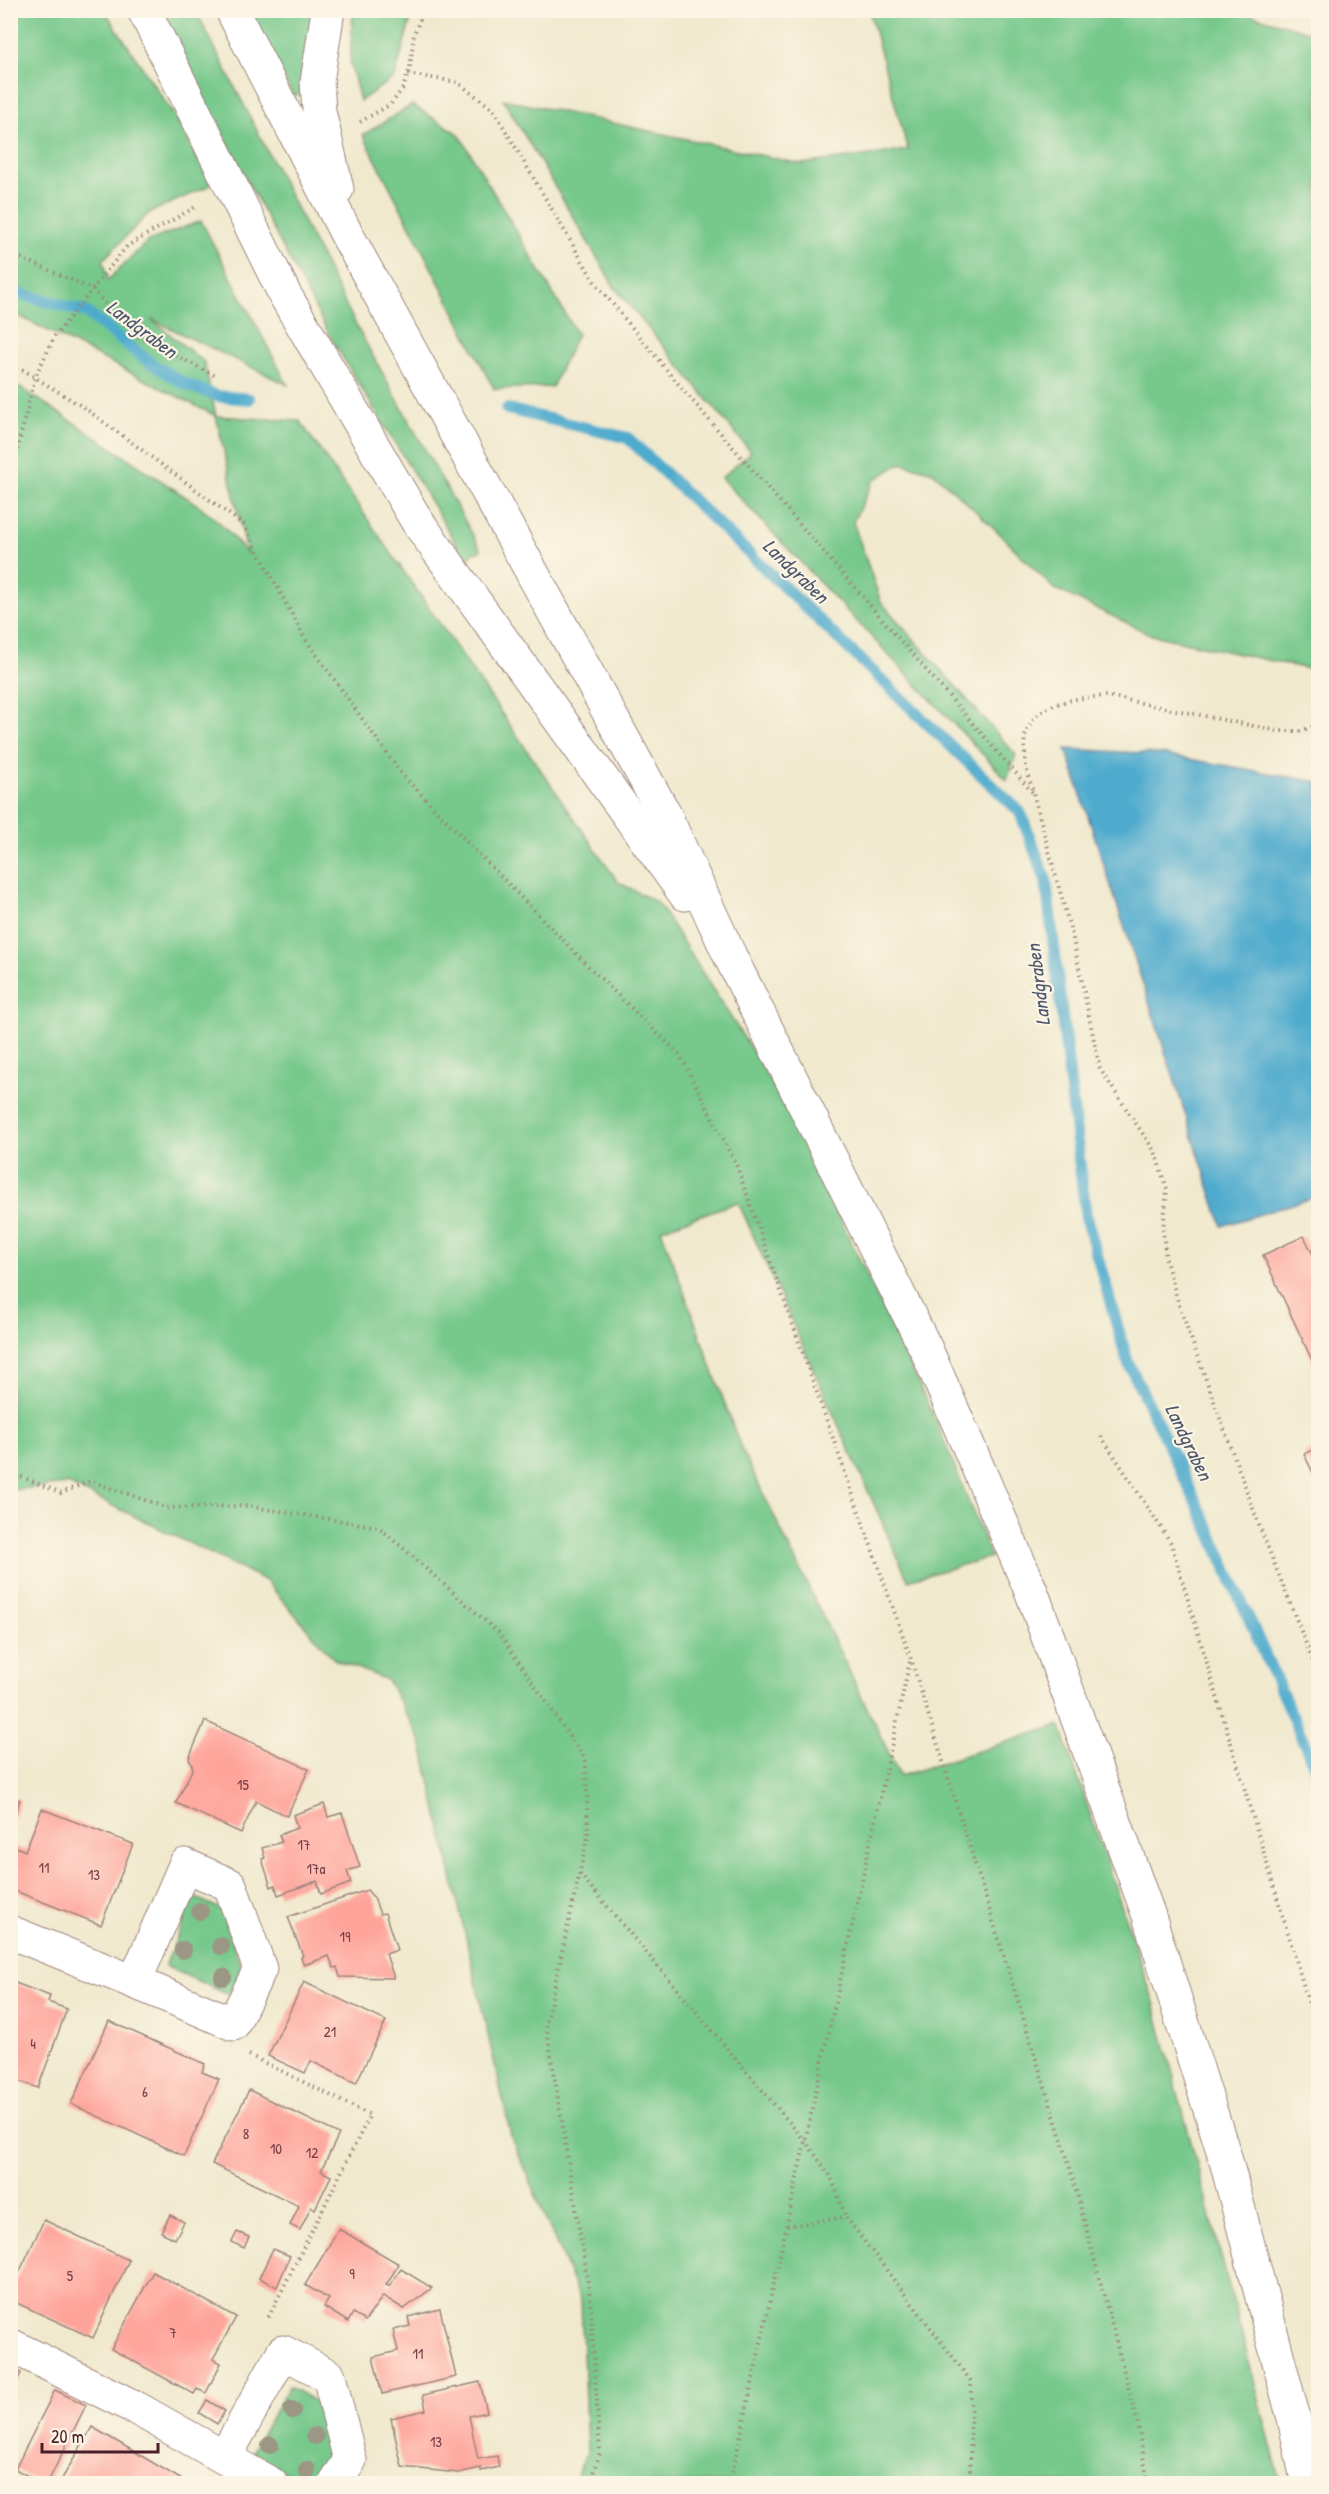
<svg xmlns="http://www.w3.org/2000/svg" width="1329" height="2494" font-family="'Patrick Hand',sans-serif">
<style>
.green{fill:#76c88b;stroke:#60745b;stroke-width:1.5}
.water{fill:#4fabcd;stroke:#4c657c;stroke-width:1.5}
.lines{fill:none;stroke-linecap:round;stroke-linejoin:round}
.stream{stroke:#4fabcd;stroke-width:12}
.building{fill:#fea49b}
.minor-casing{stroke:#9d847c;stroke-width:35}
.major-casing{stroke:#9d847c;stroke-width:35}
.path{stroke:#9d847c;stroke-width:4;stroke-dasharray:1.5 4.5;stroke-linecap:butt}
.minor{stroke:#fff;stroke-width:33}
.major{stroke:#fff;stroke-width:33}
.tree{fill:#9c9684}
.labels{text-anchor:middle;stroke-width:4.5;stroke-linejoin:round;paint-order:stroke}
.number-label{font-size:15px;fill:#774047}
.water-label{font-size:20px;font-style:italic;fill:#4c576c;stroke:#fcf5e5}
</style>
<rect width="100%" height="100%" fill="#fcf5e5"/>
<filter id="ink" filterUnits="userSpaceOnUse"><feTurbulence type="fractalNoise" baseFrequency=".0167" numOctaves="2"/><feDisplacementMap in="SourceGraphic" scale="12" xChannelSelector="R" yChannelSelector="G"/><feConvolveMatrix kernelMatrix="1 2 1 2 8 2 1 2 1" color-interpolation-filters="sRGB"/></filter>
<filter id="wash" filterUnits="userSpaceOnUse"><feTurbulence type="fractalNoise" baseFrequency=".008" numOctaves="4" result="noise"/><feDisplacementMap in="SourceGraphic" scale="24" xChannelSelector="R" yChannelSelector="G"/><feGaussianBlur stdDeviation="1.35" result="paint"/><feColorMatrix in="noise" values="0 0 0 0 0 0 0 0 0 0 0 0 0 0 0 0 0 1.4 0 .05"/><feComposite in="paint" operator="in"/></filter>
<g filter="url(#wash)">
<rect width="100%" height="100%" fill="#f0e9ce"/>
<g class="green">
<path d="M 11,10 L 105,11 L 177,120 L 211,185 L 149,213 L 103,260 L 108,280 L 148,241 L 201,221 L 288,385 L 151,319 L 204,362 L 216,416 L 300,421 L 618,882 L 658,903 L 760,1063 L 802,1138 L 936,1421 L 991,1557 L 908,1580 L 738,1202 L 661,1229 L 741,1448 L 900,1776 L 1060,1725 L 1154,2002 L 1281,2483 L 573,2483 L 587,2453 L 581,2301 L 512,2140 L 421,1741 L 387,1680 L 334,1659 L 265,1580 L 68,1484 L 11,1490 L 11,386 L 20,387 L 201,507 L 222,525 L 247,553 L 216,416 L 11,312 Z"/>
<path d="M 161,11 L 196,11 L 357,327 L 481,550 L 465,558 L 332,340 L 189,71 Z"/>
<path d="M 250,11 L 313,11 L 303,93 L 293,96 Z"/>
<path d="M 353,11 L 413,11 L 395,77 L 360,101 L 350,62 Z"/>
<path d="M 869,11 L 1239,11 L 1318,35 L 1318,671 L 1152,635 L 1053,588 L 995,529 L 933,472 L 901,463 L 874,480 L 853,522 L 881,602 L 1016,755 L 1007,780 L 721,478 L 751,452 L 615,288 L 503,99 L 801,164 L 908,150 Z"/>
<path d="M 412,105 L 459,134 L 577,334 L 552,387 L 494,389 L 363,135 Z"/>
<path d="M 194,1897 L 221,1909 L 242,1969 L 229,1995 L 165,1966 Z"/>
<path d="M 289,2386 L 316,2402 L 331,2459 L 315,2483 L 301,2483 L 252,2452 Z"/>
</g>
<path class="water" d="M 1066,749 L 1161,754 L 1318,782 L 1318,1194 L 1312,1198 L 1222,1226 Z"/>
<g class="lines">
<g class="stream">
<path d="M 10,291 L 86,312 L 149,362 L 185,384 L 217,396 L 249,399"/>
<path d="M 507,409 L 628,438 L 1020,812 L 1046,880 L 1086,1217 L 1127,1360 L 1209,1529 L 1318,1774"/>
</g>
</g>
<g id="blocks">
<g class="building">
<path d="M 1304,1236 L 1318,1265 L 1318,1373 L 1263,1255 Z"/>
<path d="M 1318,1447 L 1318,1475 L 1315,1477 L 1304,1454 Z"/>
<path d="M 205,1721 L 309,1769 L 287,1816 L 256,1801 L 241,1833 L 176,1803 L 193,1768 L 189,1758 Z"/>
<path d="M 10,1797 L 20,1800 L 11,1825 L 10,1825 Z"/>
<path d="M 324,1804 L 328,1817 L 342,1813 L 360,1867 L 347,1871 L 351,1883 L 321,1894 L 317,1881 L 278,1895 L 275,1885 L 271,1887 L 262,1859 L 265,1858 L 262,1848 L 282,1842 L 279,1835 L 297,1828 L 293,1815 Z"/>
<path d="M 42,1809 L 133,1844 L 101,1925 L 10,1889 L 10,1854 L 14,1846 L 25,1851 Z"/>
<path d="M 367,1890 L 374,1898 L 380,1914 L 385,1913 L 397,1950 L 386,1954 L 394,1978 L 340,1977 L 337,1967 L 334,1968 L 329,1956 L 304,1965 L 301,1957 L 303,1956 L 288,1917 Z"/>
<path d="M 10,1981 L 50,1996 L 48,2002 L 67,2009 L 38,2088 L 10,2078 Z"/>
<path d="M 304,1982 L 386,2021 L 356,2083 L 311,2061 L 305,2073 L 268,2056 Z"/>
<path d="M 109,2021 L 205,2064 L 202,2072 L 219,2079 L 184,2156 L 71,2104 Z"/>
<path d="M 249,2090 L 339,2134 L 321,2171 L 331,2176 L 315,2209 L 311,2207 L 300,2230 L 290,2225 L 299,2206 L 212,2164 Z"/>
<path d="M 170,2215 L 184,2222 L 175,2239 L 161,2232 Z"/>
<path d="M 44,2220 L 129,2260 L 93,2338 L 10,2300 L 10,2292 Z"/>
<path d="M 339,2229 L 399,2264 L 386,2285 L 389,2286 L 401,2269 L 432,2288 L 404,2309 L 383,2296 L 365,2321 L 353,2313 L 348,2322 L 324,2307 L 329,2299 L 305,2285 Z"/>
<path d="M 237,2232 L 249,2237 L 244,2248 L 232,2242 Z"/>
<path d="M 273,2249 L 290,2256 L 277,2287 L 259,2278 Z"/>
<path d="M 153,2272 L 236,2317 L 213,2359 L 221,2363 L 206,2393 L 197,2389 L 194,2394 L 111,2349 Z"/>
<path d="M 440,2309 L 456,2377 L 382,2394 L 373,2357 L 398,2351 L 393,2330 L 410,2326 L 408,2317 Z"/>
<path d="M 10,2369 L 21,2373 L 10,2396 Z"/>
<path d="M 480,2382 L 487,2412 L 469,2416 L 478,2459 L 497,2456 L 499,2467 L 481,2471 L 481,2468 L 458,2473 L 402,2467 L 391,2418 L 426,2410 L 423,2395 Z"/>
<path d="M 55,2390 L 86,2405 L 47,2484 L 43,2484 L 15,2469 Z"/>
<path d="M 207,2400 L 225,2411 L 217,2424 L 199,2413 Z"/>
<path d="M 92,2427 L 116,2441 L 189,2484 L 59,2484 Z"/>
</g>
</g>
</g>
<g filter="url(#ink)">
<use href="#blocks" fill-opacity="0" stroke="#9d847c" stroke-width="1.5"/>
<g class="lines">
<g class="minor-casing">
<g id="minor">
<path d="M 10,1932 C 85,1962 159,1991 233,2024 L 260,1969 L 230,1885 L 185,1865 L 135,1981"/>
<path d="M 10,2345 L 136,2408 L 271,2484"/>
<path d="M 225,2457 L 283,2352 L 329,2376 L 350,2460 L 335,2484"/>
</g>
</g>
<g class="major-casing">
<g id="major">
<path d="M 144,10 L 285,295 L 417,521 L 685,894"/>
<path d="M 232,10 L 347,235 L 665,815 L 730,956 L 926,1349 L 978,1468 L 1032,1593 L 1149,1916 L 1225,2157 L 1295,2423 L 1308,2484"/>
<path d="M 328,10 L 317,82 L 319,111 L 337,189"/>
</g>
</g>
<g class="path">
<path d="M 408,74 L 457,82 L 493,109 L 594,281 L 684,391 L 1033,793"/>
<path d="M 360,122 L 391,104 L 403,88 L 410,68 L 414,34 L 424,10"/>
<path d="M 10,253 L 92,289 L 132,333 L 216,376"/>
<path d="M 10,368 L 23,370 L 86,409 L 244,525 L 304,637 L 403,776 L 595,973 L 680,1055 L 736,1164 L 911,1659 L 1069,2164 L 1137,2420 L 1148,2484"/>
<path d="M 10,479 L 35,377 L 55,336 L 127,246 L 197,206"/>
<path d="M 1318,725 L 1300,731 L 1278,731 L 1107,696 C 1077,698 1032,701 1025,738 C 1023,747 1026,758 1026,767 L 1073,939 L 1100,1069 L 1155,1152 L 1167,1189 L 1163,1230 L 1166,1261 L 1179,1305 L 1259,1525 L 1318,1674"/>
<path d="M 1101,1436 L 1171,1543 L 1318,2034"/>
<path d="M 10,1472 L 61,1493 L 90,1481 L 168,1508 L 247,1506 L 379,1527 L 498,1632 L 586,1760 L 588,1835 L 546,2024 L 590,2296 L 600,2453 L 589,2484"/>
<path d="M 580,1874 L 806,2142 L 831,2177 L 846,2217"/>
<path d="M 249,2055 L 370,2115 L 268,2318"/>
<path d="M 787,2226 L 846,2217 L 971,2381 L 970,2484"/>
<path d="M 730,2484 L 910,1661"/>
</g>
<use href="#minor" class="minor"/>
<use href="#major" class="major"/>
</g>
<g class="tree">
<circle cx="200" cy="1911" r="9"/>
<circle cx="221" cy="1946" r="9"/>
<circle cx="183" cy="1950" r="9"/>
<circle cx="223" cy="1977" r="9"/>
<circle cx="292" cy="2410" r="9"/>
<circle cx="315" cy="2436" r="9"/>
<circle cx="270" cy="2445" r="9"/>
<circle cx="307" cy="2470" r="9"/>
</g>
</g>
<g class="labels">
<g class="number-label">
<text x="243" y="1790">15</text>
<text x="304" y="1850">17</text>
<text x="44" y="1873">11</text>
<text x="316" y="1874">17a</text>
<text x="94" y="1880">13</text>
<text x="345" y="1942">19</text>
<text x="330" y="2037">21</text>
<text x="33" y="2049">4</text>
<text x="145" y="2097">6</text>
<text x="246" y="2139">8</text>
<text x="276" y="2154">10</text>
<text x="312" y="2158">12</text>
<text x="352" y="2279">9</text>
<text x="70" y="2281">5</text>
<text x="173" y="2338">7</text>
<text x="418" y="2359">11</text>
<text x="436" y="2447">13</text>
</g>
<g class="water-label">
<text transform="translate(142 329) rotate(37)" y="7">Landgraben</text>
<text transform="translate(796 571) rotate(44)" y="7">Landgraben</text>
<text transform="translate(1038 985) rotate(-97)" y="7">Landgraben</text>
<text transform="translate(1189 1442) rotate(64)" y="7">Landgraben</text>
</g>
</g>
<rect width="1329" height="2494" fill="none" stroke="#fcf5e5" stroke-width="36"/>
<path d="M42 2443v9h116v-9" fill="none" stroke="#4a1f2b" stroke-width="3"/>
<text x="51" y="2443" font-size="18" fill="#4a1f2b" stroke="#fcf5e5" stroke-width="4.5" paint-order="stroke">20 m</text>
</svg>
